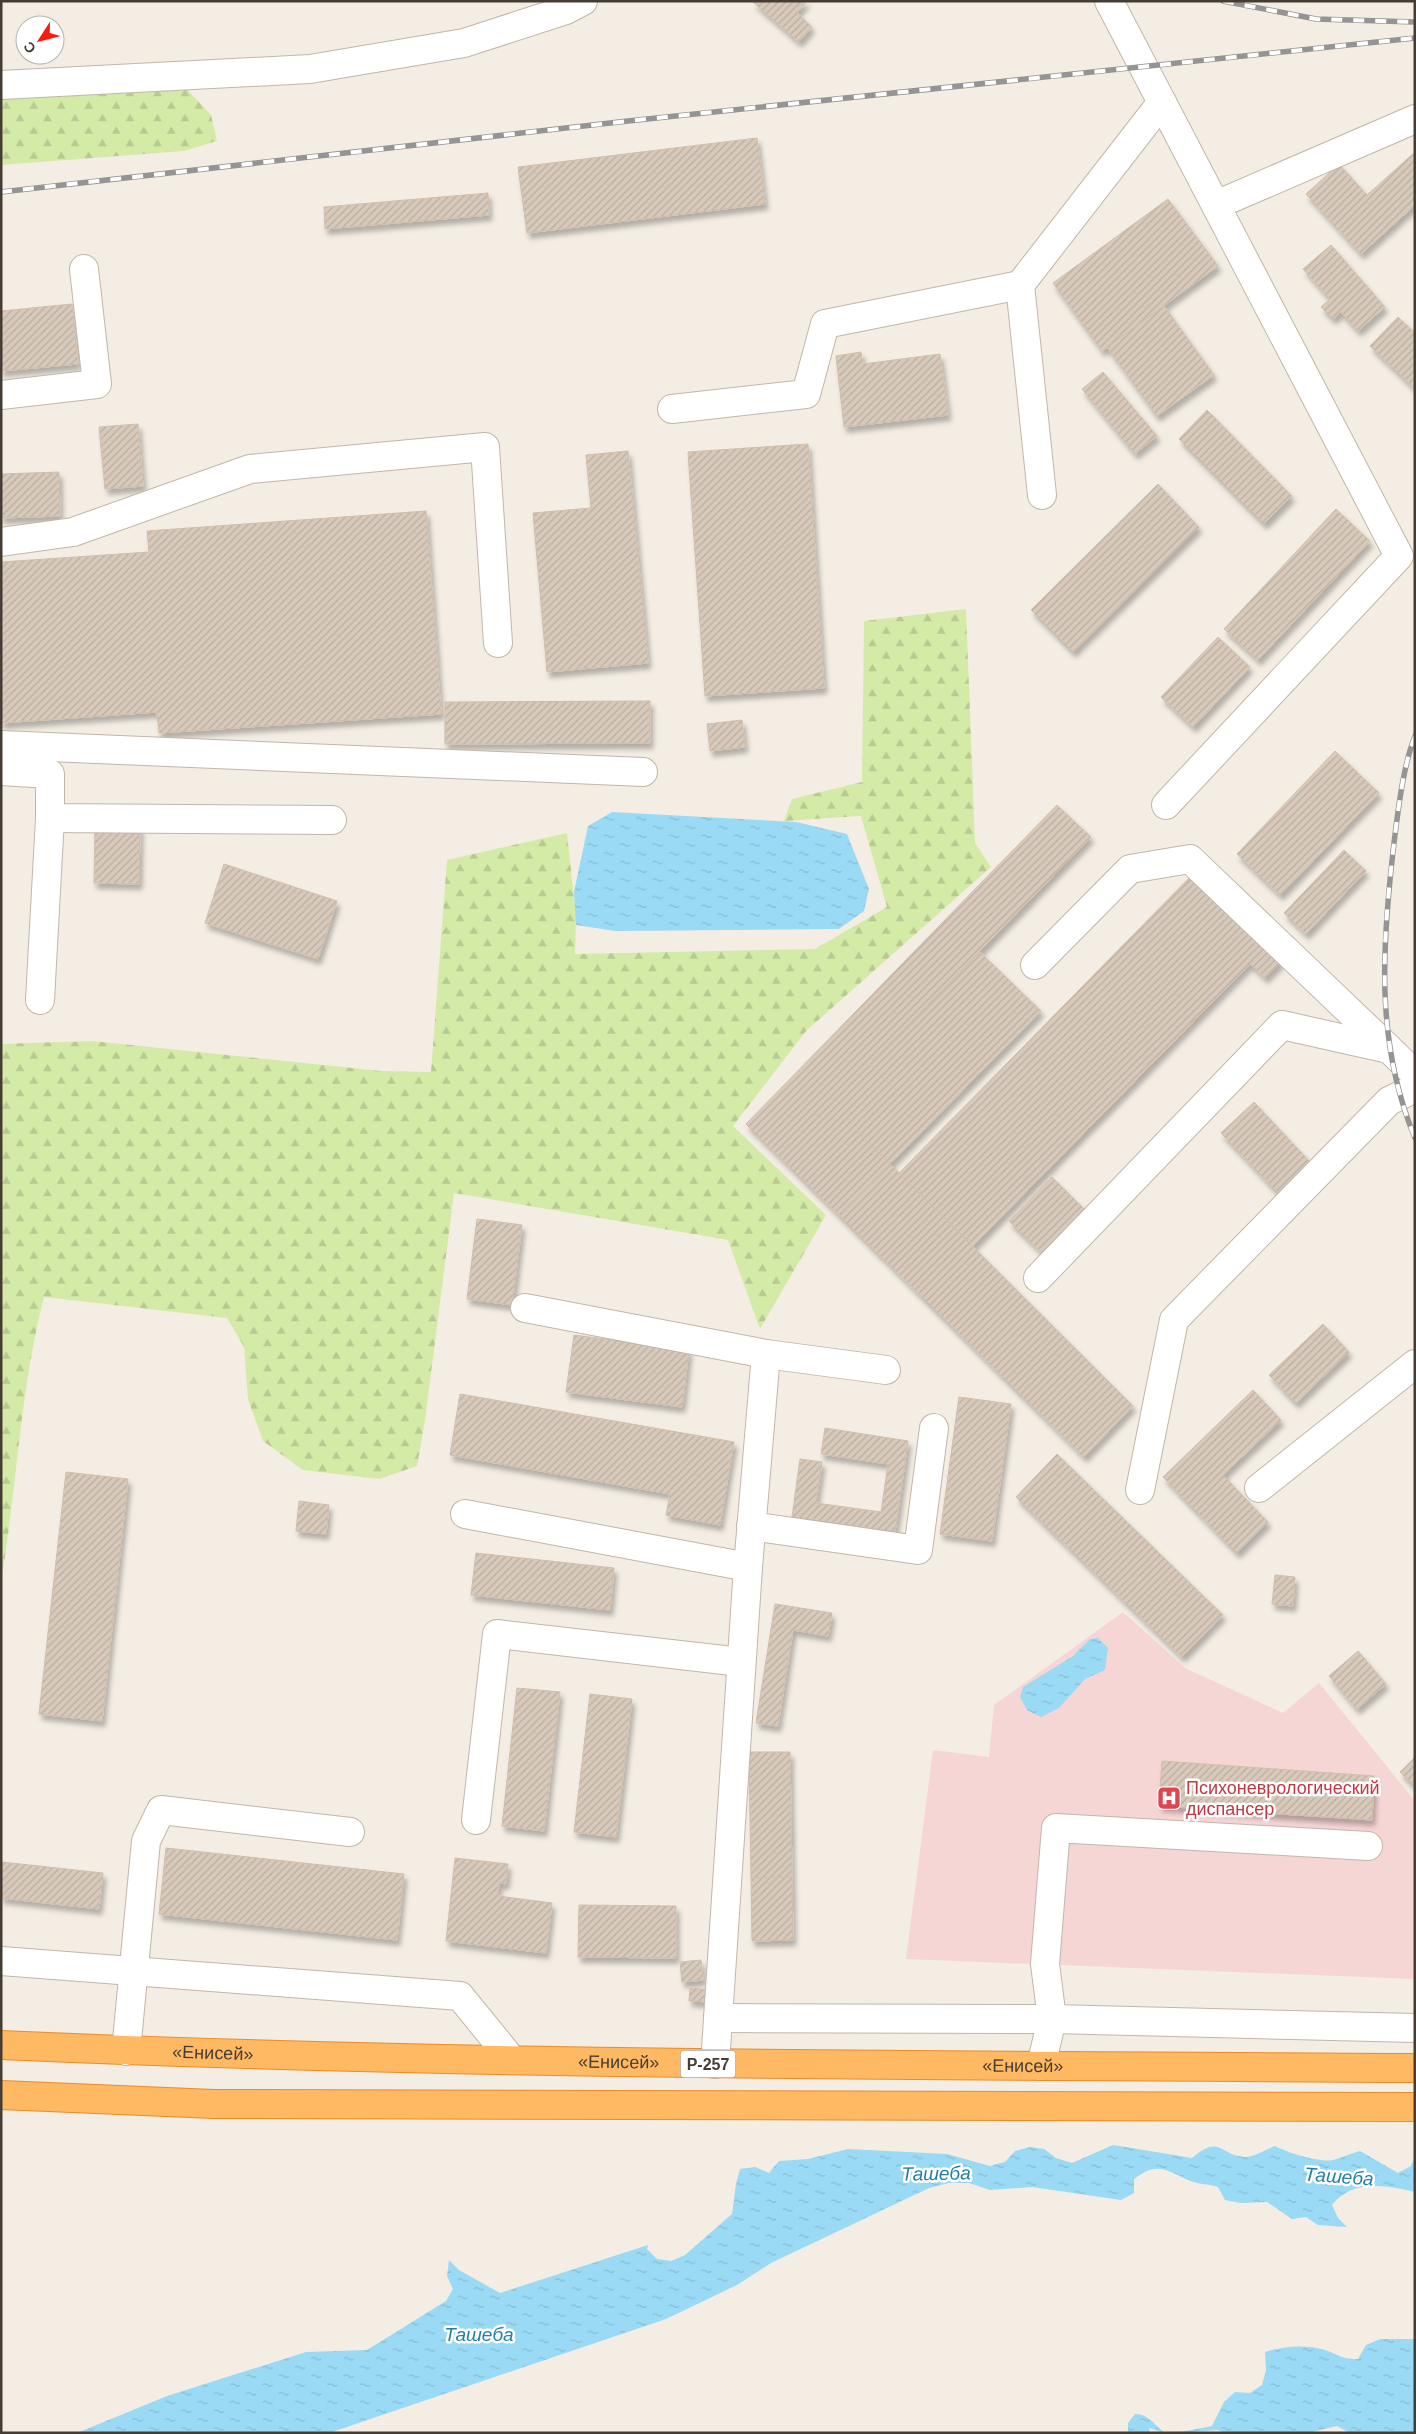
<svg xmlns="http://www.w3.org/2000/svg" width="1416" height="2434" font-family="Arial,sans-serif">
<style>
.medical{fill:#f5d6d5}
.forest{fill:url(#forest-firs)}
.water{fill:url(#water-ripples)}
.building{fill:url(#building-hatch);stroke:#d1beab;filter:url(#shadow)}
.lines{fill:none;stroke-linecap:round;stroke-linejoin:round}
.minor-casing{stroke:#c2b6a8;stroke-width:30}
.highway-casing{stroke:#e98c28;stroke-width:30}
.minor{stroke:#fff;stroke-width:28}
.highway{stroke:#ffb962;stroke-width:28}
.rail-casing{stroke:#949494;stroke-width:5.5}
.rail{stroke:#fff;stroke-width:4;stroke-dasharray:11;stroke-linecap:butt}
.labels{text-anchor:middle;stroke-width:5;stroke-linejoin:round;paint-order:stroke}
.shield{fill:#fff;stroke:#7d7670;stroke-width:1}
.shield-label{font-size:16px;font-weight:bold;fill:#453c33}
.health-label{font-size:18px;fill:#be3a42;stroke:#fff;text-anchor:start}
.street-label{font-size:18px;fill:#453c33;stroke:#fff}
.water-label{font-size:19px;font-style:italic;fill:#237fa7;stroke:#fff}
</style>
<defs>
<pattern id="forest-firs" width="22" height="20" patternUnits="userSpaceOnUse" patternTransform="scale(1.25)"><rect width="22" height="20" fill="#d4eba8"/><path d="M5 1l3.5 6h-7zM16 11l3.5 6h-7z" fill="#b7ca91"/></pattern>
<pattern id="water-ripples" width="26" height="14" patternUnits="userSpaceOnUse" patternTransform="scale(1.25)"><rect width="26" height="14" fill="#9adaf5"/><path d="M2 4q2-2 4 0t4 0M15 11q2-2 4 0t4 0" fill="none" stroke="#86bcd2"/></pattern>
<pattern id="building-hatch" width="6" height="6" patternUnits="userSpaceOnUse" patternTransform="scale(1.25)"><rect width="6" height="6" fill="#d8cabb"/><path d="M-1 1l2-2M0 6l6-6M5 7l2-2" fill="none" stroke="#bbaea1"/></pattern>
<filter id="shadow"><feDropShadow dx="3" dy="5.5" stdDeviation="2.5" flood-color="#0004"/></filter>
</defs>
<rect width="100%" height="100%" fill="#f3ede3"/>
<path class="medical" d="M 1123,1612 L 1185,1668 L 1283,1713 L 1319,1683 L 1415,1801 L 1415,1979 L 906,1959 L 933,1750 L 989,1757 L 994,1705 Z"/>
<g class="forest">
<path d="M 183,85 L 211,115 L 217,141 L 184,151 L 1,165 L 1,95 Z"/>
<path d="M 966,609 L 975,843 L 991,867 L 806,1031 L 733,1126 L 826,1215 L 760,1329 L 728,1240 L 454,1193 L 425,1420 L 417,1466 L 379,1479 L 303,1470 L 263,1441 L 248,1399 L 244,1347 L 227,1318 L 44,1297 C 20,1390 17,1487 1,1582 L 1,1044 L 92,1041 L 381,1071 L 431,1072 L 447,860 L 567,833 L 576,916 L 575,954 L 815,949 L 887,907 L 861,816 L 784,821 L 792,799 L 862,782 L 864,621 Z"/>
</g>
<g class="water">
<path d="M 612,812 L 796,822 L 847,834 L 869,889 L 864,911 L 839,929 L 615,931 L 576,925 L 574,892 L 588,826 Z"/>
<path d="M 1098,1638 L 1108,1648 L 1105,1670 L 1085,1679 L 1059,1708 L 1041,1717 L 1027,1710 L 1020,1697 L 1023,1687 L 1073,1656 L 1090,1639 Z"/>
<path d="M 1113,2145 L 1192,2158 C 1221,2134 1218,2155 1245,2157 C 1254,2157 1266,2149 1275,2146 C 1286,2152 1319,2163 1333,2160 C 1342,2158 1351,2153 1360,2151 L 1398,2173 L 1411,2166 L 1415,2156 L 1415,2192 C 1386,2185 1352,2179 1332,2205 L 1338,2218 L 1347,2227 L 1318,2225 L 1306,2217 L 1292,2219 L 1267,2202 L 1241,2203 L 1225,2200 L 1218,2187 C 1209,2184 1196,2184 1188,2180 C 1165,2169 1156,2162 1134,2179 L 1134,2193 L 1121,2200 L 1032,2187 L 990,2190 L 969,2183 L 949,2183 L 929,2188 L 771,2263 L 737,2285 L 666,2319 L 329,2433 L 77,2433 L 167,2396 L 306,2352 L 367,2350 L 446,2301 L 453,2289 L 447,2276 L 449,2260 L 459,2270 L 500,2293 L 648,2245 L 647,2249 L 657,2259 L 671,2261 L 685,2255 L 732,2214 L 736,2184 L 740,2169 L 755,2167 L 769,2173 L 779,2161 L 808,2159 L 848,2149 L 947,2154 L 990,2166 L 1005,2162 L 1015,2151 L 1030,2147 L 1044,2149 L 1056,2158 L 1072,2163 Z"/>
<path d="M 1380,2339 L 1415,2339 L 1415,2433 L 1350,2433 L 1337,2426 L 1308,2433 L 1227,2433 L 1217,2430 L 1176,2433 L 1212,2426 L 1224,2402 L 1235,2392 L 1250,2393 L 1262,2385 L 1266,2370 L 1265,2352 C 1285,2346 1305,2344 1325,2350 C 1340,2355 1340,2359 1358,2359 L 1366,2345 Z"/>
<path d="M 1135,2414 C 1149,2414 1154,2425 1165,2433 L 1149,2428 L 1150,2433 L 1128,2433 L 1128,2423 Z"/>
</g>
<g class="building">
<path d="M 807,1 L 797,13 L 812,27 L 799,42 L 753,2 Z"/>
<path d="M 757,138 L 765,204 L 527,233 L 518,167 Z"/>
<path d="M 1415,152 L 1415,205 L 1361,254 L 1306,194 L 1339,164 L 1367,195 Z"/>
<path d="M 488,193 L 489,215 L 325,229 L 324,207 Z"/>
<path d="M 1168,199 L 1218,266 L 1102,351 L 1053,283 Z"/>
<path d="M 1331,245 L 1385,307 L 1358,331 L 1341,312 L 1333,319 L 1321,307 L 1330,299 L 1303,269 Z"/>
<path d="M 72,304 L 78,364 L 1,371 L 1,311 Z"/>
<path d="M 1164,306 L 1214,375 L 1157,416 L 1107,347 Z"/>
<path d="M 1398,317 L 1415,333 L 1415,389 L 1370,346 Z"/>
<path d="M 861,352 L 863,364 L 940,354 L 948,415 L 844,427 L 836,356 Z"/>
<path d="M 1103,372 L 1157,436 L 1135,454 L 1082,389 Z"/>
<path d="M 1207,410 L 1292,496 L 1264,524 L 1179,439 Z"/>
<path d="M 138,424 L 143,486 L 105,489 L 99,427 Z"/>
<path d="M 808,444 L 824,688 L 705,696 L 688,452 Z"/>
<path d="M 628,451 L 648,663 L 547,672 L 533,513 L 591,508 L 586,455 Z"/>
<path d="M 59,472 L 60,516 L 1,518 L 1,474 Z"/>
<path d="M 1158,484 L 1199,527 L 1073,652 L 1031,610 Z"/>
<path d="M 1336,509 L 1370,541 L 1258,660 L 1224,629 Z"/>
<path d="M 426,511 L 441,714 L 159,733 L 157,712 L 1,723 L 1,562 L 149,552 L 147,531 Z"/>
<path d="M 1218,637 L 1250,667 L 1193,727 L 1161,697 Z"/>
<path d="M 650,701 L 650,743 L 445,744 L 445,702 Z"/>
<path d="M 742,720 L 745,747 L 710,751 L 707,724 Z"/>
<path d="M 1335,751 L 1379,793 L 1280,895 L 1237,854 Z"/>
<path d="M 1057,805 L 1091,837 L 870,1064 L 896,1090 L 856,1130 L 890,1164 L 840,1216 L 746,1124 Z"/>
<path d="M 95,826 L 140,827 L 139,884 L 94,883 Z"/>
<path d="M 1344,850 L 1366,871 L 1306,934 L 1284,913 Z"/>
<path d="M 224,864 L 337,901 L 318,959 L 205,923 Z"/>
<path d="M 1192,875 L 1281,962 L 1265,978 L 1250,964 L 973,1246 L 899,1173 Z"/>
<path d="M 980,952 L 1041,1011 L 890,1164 L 856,1130 L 896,1090 L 870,1064 Z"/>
<path d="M 1254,1102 L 1312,1164 L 1279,1194 L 1221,1133 Z"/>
<path d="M 890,1164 L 1133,1406 L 1084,1457 L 840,1216 Z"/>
<path d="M 1052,1177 L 1084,1209 L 1042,1253 L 1009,1221 Z"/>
<path d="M 477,1219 L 522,1225 L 512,1305 L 467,1299 Z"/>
<path d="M 1323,1324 L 1349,1352 L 1296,1403 L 1269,1375 Z"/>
<path d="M 574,1335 L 689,1350 L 682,1407 L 566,1392 Z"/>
<path d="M 1253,1390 L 1281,1420 L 1223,1475 L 1268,1522 L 1237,1553 L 1163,1477 Z"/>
<path d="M 460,1394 L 734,1442 L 720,1525 L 666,1515 L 670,1494 L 450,1455 Z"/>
<path d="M 959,1397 L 1011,1404 L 992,1541 L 940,1534 Z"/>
<path d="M 825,1428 L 908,1441 L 895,1532 L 792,1517 L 800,1459 L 822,1462 L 816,1503 L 881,1512 L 888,1464 L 821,1454 Z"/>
<path d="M 1057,1454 L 1223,1615 L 1182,1657 L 1016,1497 Z"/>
<path d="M 66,1472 L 128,1479 L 102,1721 L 39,1714 Z"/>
<path d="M 299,1501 L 329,1505 L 326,1534 L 296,1531 Z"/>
<path d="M 476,1553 L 614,1568 L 610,1610 L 471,1595 Z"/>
<path d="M 1275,1575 L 1295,1577 L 1293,1606 L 1272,1604 Z"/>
<path d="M 775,1604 L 832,1613 L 828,1636 L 793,1630 L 778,1726 L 756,1723 Z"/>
<path d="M 1358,1651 L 1386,1684 L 1357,1709 L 1329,1676 Z"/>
<path d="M 517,1688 L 560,1692 L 544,1831 L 502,1826 Z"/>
<path d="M 590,1694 L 632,1699 L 616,1837 L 574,1832 Z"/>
<path d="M 749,1752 L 790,1752 L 792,1877 L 751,1878 Z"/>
<path d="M 1415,1757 L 1415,1787 L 1400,1772 Z"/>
<path d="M 1162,1761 L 1374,1776 L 1372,1820 L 1159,1806 Z"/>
<path d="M 166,1848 L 404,1874 L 397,1940 L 159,1914 Z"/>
<path d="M 455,1858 L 508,1864 L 506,1884 L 499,1883 L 498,1896 L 552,1903 L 546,1953 L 446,1941 Z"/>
<path d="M 2,1862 L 103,1873 L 99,1909 L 1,1898 Z"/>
<path d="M 792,1877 L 793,1940 L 752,1941 L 751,1878 Z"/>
<path d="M 579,1905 L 676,1906 L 676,1958 L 578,1957 Z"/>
<path d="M 701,1960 L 703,1980 L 682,1982 L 680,1962 Z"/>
<path d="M 690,1988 L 712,1990 L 711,2002 L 689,2001 Z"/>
</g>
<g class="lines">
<g class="minor-casing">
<g id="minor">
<path d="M 1109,1 L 1399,556 L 1166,805"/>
<path d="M 1,85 L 310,69 L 464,43 L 566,10 L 583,1"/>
<path d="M 1216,205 L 1415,119"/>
<path d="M 1,395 L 97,384 L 84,269"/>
<path d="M 672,409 L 806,394 L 825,324 L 1020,285"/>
<path d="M 1042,495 L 1020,285 L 1162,102"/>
<path d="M 1,542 L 73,532 L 250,469 L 485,447 L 498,643"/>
<path d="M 1,745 L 643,772"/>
<path d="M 1,771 L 50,774 L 50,818 L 332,820"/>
<path d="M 1035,965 L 1130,869 L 1190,859 L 1389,1049"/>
<path d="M 40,1000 L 50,818"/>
<path d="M 1038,1278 L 1282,1025 L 1389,1049 L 1415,1074"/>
<path d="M 525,1308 L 766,1354"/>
<path d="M 1259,1488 L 1415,1364"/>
<path d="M 1140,1490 L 1174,1320 L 1389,1101 L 1415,1088"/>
<path d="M 465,1514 L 748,1567"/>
<path d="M 751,1526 L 918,1550 L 934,1428"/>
<path d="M 476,1820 L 497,1634 L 741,1662"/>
<path d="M 1,1961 L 460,1996 L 512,2060"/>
<path d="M 718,2018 L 1052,2019 L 1415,2028"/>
<path d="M 126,2051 L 146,1841 L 161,1810 L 350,1832"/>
<path d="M 715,2064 L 748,1567 L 766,1354 L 886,1370"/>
<path d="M 1041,2066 L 1052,2019 L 1045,1964 L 1056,1828 L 1368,1846"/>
</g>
</g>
<g class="highway-casing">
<g id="highway">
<path id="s1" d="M 1,2045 C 472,2066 944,2065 1415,2068"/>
<path d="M 1,2095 L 214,2104 L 1415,2107"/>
</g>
</g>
<use href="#minor" class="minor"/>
<use href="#highway" class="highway"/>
<g class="rail-casing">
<g id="rail">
<path d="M 1223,1 L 1316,19 L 1415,22"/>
<path d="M 1,192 L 628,121 L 1415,38"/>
<path d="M 1415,736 C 1403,766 1398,811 1394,843 C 1382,945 1375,1042 1415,1138"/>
</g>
</g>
<use href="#rail" class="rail"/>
</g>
<defs>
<g id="hospital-square" transform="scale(1.25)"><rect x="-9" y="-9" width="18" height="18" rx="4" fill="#e0444e" stroke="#fff"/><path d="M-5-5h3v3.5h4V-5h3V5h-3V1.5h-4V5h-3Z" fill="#fff"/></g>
</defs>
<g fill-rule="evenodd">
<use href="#hospital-square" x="1169" y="1798"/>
</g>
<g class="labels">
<rect class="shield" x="680.5" y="2050.5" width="55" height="27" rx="4"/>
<g class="shield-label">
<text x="708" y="2070">Р-257</text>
</g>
<g class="health-label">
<text x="1186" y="1794">Психоневрологический<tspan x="1186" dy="21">диспансер</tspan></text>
</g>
<g class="street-label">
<text dy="6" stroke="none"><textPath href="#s1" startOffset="212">«Енисей»</textPath></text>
<text dy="6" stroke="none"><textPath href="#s1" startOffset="618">«Енисей»</textPath></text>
<text dy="6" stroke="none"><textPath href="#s1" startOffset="1022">«Енисей»</textPath></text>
</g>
<g class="water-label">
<text transform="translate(936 2173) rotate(-1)" y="7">Ташеба</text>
<text transform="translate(1339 2176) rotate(4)" y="7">Ташеба</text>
<text x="479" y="2341">Ташеба</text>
</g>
</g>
<rect width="1416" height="2434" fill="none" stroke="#453c33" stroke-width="5"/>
<g transform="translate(40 40) rotate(234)"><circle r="24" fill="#ffffff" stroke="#b5b1ad"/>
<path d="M0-4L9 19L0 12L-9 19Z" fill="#ff180e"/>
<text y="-8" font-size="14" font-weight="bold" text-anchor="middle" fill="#453c33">С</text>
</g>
</svg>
